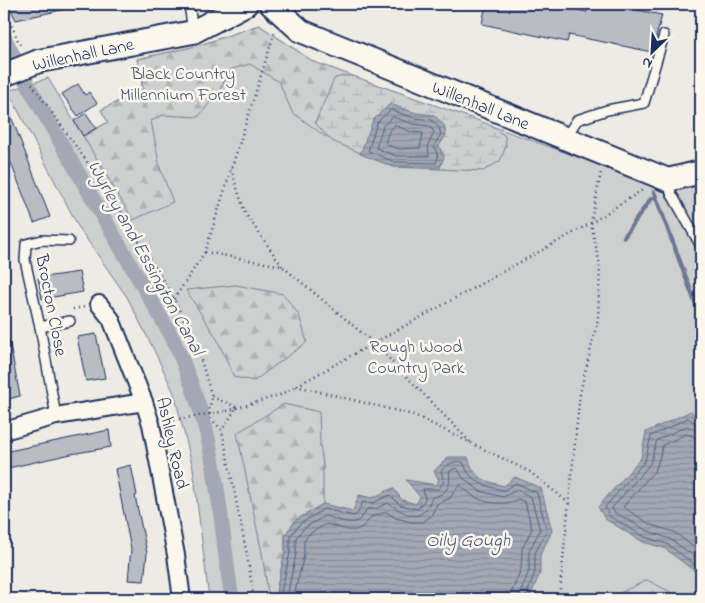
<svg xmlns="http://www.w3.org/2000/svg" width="705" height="603" font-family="'Indie Flower',sans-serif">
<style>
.green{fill:#cecfcf;stroke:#747f96}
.forest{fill:url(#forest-firs);stroke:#747f96}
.wetland{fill:url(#wetland-marsh);stroke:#747f96}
.water{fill:url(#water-rules);stroke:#6d7892}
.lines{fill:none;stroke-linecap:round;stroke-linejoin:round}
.shore{stroke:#515f80;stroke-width:1}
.stream{stroke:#6d7892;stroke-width:4.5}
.canal{stroke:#a3a8b4;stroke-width:15}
.building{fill:#b9bcc3;stroke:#1b2f5e}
.lane-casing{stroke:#1b2f5e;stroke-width:12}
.street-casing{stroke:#1b2f5e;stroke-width:20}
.secondary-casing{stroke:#1b2f5e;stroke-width:26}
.path{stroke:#1b2f5e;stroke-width:2.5;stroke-dasharray:1 4;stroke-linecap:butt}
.lane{stroke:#fbf7ec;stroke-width:9}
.street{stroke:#fbf7ec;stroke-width:16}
.secondary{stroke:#fbf7ec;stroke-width:22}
.secondary-bridge-casing{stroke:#1b2f5e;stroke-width:26;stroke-linecap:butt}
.path-bridge{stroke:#1b2f5e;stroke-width:2.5;stroke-dasharray:1 4;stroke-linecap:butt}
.secondary-bridge{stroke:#fbf7ec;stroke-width:22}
.labels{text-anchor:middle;stroke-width:5;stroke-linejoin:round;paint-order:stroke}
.street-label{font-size:18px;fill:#1b2f5e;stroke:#fbf7ec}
.park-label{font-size:18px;fill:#48577a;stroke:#fbf7ec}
.water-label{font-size:19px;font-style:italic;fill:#445378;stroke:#fbf7ec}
</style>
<defs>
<pattern id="forest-firs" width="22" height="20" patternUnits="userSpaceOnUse" patternTransform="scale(1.25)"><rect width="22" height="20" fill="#cecfcf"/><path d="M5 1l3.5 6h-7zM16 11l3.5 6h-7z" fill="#b0b2b4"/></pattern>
<pattern id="wetland-marsh" width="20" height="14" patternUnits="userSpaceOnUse" patternTransform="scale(1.25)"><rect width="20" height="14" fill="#cecfcf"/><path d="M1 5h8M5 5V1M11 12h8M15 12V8" fill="none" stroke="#b0b2b4"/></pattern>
<pattern id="water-rules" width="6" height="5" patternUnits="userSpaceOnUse" patternTransform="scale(1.25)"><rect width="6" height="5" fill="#a3a8b4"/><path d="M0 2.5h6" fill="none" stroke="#848996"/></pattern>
</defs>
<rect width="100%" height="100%" fill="#eeebe4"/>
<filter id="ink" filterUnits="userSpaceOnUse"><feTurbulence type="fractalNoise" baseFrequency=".02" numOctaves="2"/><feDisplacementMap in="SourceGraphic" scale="10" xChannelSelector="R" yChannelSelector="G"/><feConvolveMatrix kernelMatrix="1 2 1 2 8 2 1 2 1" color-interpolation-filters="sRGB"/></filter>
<g filter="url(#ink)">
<path class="green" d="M 259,25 L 314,62 L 636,178 L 660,191 L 701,184 L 701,313 C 695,322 697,340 701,350 L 701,599 L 209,599 L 193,468 L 174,393 L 154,350 L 127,297 L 79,228 L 8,91 L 48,78 L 83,136 L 108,122 L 101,110 L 143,89 L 137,59 L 197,46 Z"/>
<g class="forest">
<path d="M 259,25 L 314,62 L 353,76 L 343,107 L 326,137 L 292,112 L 279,82 L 250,64 L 232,69 L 217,94 L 198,117 L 163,115 L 151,121 L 160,168 L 173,202 L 133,220 L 83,136 L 108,122 L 101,110 L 143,89 L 137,59 L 197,46 Z"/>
<path d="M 236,285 L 283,294 L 299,315 L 307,342 L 254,381 L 234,377 L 217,339 L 186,290 Z"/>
<path d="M 284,404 L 319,412 L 320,443 L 323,466 L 323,504 L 296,520 L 285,535 L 285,552 L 276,592 L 277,599 L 269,599 L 262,553 L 237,433 Z"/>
<path d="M 647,580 L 680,597 L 682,599 L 619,599 L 620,593 Z"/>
</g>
<path class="wetland" d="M 343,76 L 353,76 L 488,124 L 505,136 L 506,146 L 500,161 L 483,171 L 394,167 L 332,141 L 315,123 L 334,79 Z"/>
<g class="water">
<path d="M 390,104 L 416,113 L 434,115 L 444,125 L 446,135 L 439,146 L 444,157 L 440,168 L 394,167 L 360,154 L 373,120 Z"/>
<path d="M 691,411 L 701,422 L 701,575 L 689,567 L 664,548 L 643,542 L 605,519 L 598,507 L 641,458 L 646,432 Z"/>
<path d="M 448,457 L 468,457 C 474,479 483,480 504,486 L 515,477 L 541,488 L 552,531 L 540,555 L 540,573 L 529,599 L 277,599 L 276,592 L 285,552 L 285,535 L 296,520 L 323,504 L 353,511 L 359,495 L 372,498 L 393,488 L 402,500 L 416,504 L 420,497 L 406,480 L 436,485 L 439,480 L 434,471 Z"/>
</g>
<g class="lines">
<g class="shore">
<path d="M 391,110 L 414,118 L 432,120 L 439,128 L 441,134 L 434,146 L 438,157 L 436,163 L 395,162 L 368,151 L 377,123 Z"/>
<path d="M 393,117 L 413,124 L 429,126 L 433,130 L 434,133 L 428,145 L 429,156 L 396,156 L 376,148 L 383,126 Z"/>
<path d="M 395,125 L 411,132 L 423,133 L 420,148 L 398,149 L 386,144 C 385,137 390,129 395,125 Z"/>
<path d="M 701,425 L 697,424 L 688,418 L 651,436 L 645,461 L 605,507 L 609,516 L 645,537 L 667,544 L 701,569"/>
<path d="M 701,432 L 695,430 L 687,426 L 657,440 L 650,464 L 612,508 L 614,512 L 648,531 L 670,539 L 701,561"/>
<path d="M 701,439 L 686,434 L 663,445 L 656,469 L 623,507 L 651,525 L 674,532 L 701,553"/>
<path d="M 282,599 L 281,592 L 290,553 L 290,536 L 300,524 L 324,509 L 354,516 L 358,513 L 363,502 L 373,503 L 390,495 L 400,505 L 418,509 L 425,499 L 423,489 L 439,489 L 444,481 L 441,471 C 448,464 455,459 464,463 C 469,482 486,487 504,490 L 516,483 L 537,493 L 547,531 L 535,553 L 535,572 L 525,599"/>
<path d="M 288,599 L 288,592 L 296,554 L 296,538 L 304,528 L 325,516 C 334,518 352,527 360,519 C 363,517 365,512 367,509 L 375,509 L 388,503 C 407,515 422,526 432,497 C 446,495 452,486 449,472 L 453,469 L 457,468 L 463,478 L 480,491 L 503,497 L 517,490 L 531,497 L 540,530 L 529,551 L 529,571 L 518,599"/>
<path d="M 296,599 L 295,592 L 304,555 L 304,541 L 309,534 L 326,524 L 348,530 L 356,530 L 364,526 L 371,517 L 386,512 L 396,518 L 411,522 L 423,522 L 431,516 L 437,504 L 450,498 L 459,485 C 464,488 467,492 472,495 C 484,504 505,506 518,499 L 525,502 L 532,529 L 522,549 L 521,569 L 512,591 L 511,599"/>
</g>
<g class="stream">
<path d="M 654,192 L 701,318"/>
<path d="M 624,237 L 650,200 L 656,197"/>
</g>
<path class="canal" d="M 4,37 L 30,89 L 172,337 C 187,369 198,400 207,434 C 220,488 223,544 232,599"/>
</g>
<g class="building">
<path d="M 8,4 L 66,4 L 66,9 L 16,20 Z"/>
<path d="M 486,4 L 547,4 L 587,12 L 589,4 L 608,4 L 662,15 L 652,52 L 569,35 L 567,42 L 482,24 Z"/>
<path d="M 78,84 L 85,95 L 89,92 L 97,103 L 78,116 L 62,94 Z"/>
<path d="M 4,98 L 50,217 L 34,223 L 4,145 Z"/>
<path d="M 86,113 L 96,128 L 83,136 L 74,121 Z"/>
<path d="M 79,272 L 83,292 L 42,299 L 38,278 Z"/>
<path d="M 96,334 L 105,378 L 86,381 L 77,337 Z"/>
<path d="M 9,340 L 20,396 L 4,400 L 4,341 Z"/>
<path d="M 109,430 L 111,447 L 71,454 L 4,469 L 4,452 Z"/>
<path d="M 131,465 L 137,495 L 135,496 L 147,553 L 144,581 L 128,580 L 131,549 L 115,469 Z"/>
</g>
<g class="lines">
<g class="lane-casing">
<g id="lane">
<path d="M 189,4 L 193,32"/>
<path d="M 566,137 L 577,120 L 607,110 L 644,103 L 664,35"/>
<path d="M 668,180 L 671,193 L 701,246"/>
<path d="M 40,327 L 70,321"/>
<path d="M 56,416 L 40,327 L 25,260 L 26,244 L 42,240 L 69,241"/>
</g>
</g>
<g class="street-casing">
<g id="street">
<path d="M 99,304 L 111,319 L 144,402 L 151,424 L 176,555 L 182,599"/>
<path d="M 4,431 L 56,416 L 144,402"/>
</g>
</g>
<g class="secondary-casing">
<g id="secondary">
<path d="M 271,4 L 301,31 L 668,180 L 701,172"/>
<path d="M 39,61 L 193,32 L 246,4"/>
</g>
</g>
<g class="path">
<path d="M 4,7 L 21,48"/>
<path d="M 32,84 L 118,206 L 174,299 L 197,347 L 212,397 L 209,409 L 211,419 L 222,430 L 247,555 L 254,599"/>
<path d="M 231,169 L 245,213 L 282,266"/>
<path d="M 205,252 L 282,266 L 374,343 L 471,443"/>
<path d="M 174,299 L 205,252 L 275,31"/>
<path d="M 73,309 L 85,307"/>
<path d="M 296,386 L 414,415 L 530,472 L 569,503"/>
<path d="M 212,397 L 237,407 L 222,430"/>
<path d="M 227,411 L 280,395 L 591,223 L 644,189"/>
<path d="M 165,421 L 174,420"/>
<path d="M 559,599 L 580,393 L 598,319 L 600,266 L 591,223 L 601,172"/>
</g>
<use href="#lane" class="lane"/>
<use href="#street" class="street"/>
<use href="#secondary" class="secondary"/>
<g class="secondary-bridge-casing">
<path id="secondary-bridge" d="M 4,75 L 39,61"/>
</g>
<path class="path-bridge" d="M 174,420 L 227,411"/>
<use href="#secondary-bridge" class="secondary-bridge"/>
</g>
</g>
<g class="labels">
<g class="street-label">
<text transform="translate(83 54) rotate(-12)" y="6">Willenhall Lane</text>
<text transform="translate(481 105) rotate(22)" y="6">Willenhall Lane</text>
<text transform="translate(52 305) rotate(79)" y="6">Brocton Close</text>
<text transform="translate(173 443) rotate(77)" y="6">Ashley Road</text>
</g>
<g class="park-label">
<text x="183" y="79">Black Country<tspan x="183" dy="21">Millennium Forest</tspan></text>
<text x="416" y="352">Rough Wood<tspan x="416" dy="21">Country Park</tspan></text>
</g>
<g class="water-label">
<text transform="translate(147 257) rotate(61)" y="7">Wyrley and Essington Canal</text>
<text x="468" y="546">Oily Gough</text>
</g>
</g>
<rect width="705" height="603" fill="none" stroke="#fbf7ec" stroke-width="20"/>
<rect x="10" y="10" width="685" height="583" fill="none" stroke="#1b2f5e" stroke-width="2" filter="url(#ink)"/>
<g transform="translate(652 52) rotate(205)" stroke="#fbf7ec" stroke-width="4" paint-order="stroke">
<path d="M0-4L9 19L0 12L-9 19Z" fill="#1b2f5e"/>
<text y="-8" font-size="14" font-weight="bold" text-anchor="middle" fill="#1b2f5e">N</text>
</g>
</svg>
